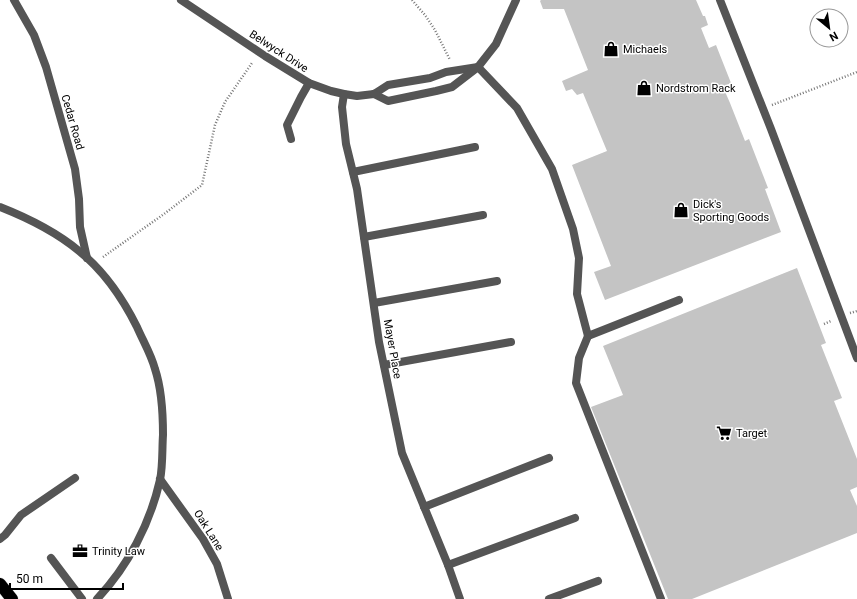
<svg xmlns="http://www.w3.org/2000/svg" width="857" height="599" font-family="Roboto,sans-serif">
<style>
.building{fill:#c4c4c4}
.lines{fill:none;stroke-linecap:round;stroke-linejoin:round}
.highway-casing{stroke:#dbdbdb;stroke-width:13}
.path{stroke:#777;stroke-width:2.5;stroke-dasharray:1 2;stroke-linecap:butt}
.lane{stroke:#555;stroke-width:8}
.street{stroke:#555;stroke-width:8}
.highway{stroke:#000;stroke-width:12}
.labels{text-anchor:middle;stroke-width:3;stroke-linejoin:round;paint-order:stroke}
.poi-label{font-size:11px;fill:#000;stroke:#fff;text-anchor:start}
.street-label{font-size:11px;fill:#000;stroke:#fff}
</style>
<rect width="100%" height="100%" fill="#fff"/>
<g class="building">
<path d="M 541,0 L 696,0 L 703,16 L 705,16 L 708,25 L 701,28 L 709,48 L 716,45 L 731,83 L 723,87 L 730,103 L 745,141 L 749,139 L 768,188 L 765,189 L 781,232 L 605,300 L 594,272 L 611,266 L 572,165 L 607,151 L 583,93 L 577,95 L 572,89 L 566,91 L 562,81 L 588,70 L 564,9 L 543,9 L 540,1 Z"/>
<path d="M 797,268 L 826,343 L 821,345 L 842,398 L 834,401 L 857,459 L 857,487 L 850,490 L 857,506 L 857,533 L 692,599 L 668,599 L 591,407 L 623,395 L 603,346 Z"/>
</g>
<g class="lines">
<g class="highway-casing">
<path id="highway" d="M 0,584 L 12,599"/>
</g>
<g class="path">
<path d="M 412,0 L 425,15 L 435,30 L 450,60"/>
<path d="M 772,105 L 857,72"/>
<path d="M 103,257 L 164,214 L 202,185 L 215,125 L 225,102 L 252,63"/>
<path d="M 850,313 L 857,311"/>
<path d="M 824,324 L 831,321"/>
</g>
<g class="lane">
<path d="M 720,0 L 771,129 L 857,358"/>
<path d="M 478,67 L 517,108 L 552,169 L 573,229 L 579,258 L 577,294 L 588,336 L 679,300"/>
<path d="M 291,139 L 287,125 L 301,97 L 309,83"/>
<path d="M 353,172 L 475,147"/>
<path d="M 364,237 L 483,215"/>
<path d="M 374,303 L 497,281"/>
<path d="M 588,336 L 579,358 L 576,383 L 661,599"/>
<path d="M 384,365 L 511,342"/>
<path d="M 424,507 L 549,458"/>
<path d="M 0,539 L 5,535 L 21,515 L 75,478"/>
<path d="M 51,558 L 82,599"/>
<path d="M 448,565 L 575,518"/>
<path d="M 549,599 L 598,581"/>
</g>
<g class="street">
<path d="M 14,0 L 34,35 L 46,67 L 75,169 L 79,199 L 80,227 L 87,258"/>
<path d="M 181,0 L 265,56 L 309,83 L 331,91 L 344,94 L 357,96 L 374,94 L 388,85 L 430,78 L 446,72 L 478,67"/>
<path d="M 344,94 L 342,107 L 346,144 L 357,189 L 379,342 L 402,453 L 448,565 L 460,599"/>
<path d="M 374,94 L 388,101 L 436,91 L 452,87 L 478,67 L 496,44 L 516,0"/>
<path d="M 0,207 C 28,218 55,231 79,251 C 104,271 123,299 137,327 C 143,341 151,354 155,369 C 162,390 163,413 163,435 C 162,449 163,465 160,480 C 150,524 128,566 97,599"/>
<path d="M 160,479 L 203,539 L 217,564 L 228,599"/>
</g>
<use href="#highway" class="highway"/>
</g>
<defs>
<g id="shop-bare" transform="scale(1.2)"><path d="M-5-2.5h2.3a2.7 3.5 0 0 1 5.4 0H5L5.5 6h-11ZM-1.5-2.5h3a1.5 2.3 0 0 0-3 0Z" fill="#000" stroke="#fff" stroke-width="2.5" paint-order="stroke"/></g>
<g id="supermarket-bare" transform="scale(1.2)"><path d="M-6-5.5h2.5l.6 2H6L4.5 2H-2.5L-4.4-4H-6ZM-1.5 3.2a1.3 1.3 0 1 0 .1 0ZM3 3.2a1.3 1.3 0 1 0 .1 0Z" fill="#000" stroke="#fff" stroke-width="2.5" paint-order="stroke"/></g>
<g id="office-bare" transform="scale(1.2)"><path d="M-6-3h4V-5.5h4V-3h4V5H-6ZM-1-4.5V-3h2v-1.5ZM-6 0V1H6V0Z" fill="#000" stroke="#fff" stroke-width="2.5" paint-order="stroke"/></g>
</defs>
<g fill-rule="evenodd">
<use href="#shop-bare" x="611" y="49"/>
<use href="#shop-bare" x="644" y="88"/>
<use href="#shop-bare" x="681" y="210"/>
<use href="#supermarket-bare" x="724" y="433"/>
<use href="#office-bare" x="80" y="551"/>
</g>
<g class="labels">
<g class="poi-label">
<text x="623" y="53">Michaels</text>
<text x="656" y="92">Nordstrom Rack</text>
<text x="693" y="208">Dick's<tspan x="693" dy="13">Sporting Goods</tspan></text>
<text x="736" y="437">Target</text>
<text x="92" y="555">Trinity Law</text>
</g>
<g class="street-label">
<text transform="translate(279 51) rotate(33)" y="4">Belwyck Drive</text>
<text transform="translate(73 122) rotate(74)" y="4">Cedar Road</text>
<text transform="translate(393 349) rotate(80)" y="4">Mayer Place</text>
<text transform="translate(209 530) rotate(58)" y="4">Oak Lane</text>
</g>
</g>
<g transform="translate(829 28) rotate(151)"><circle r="19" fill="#ffffff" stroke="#999999"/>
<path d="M0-3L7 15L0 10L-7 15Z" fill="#000000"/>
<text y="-6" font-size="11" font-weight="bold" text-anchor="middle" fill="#000000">N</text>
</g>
<path d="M10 583v6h113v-6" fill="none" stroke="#000000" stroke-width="2"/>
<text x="16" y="583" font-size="12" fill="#000000" stroke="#ffffff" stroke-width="3" paint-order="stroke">50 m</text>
</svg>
